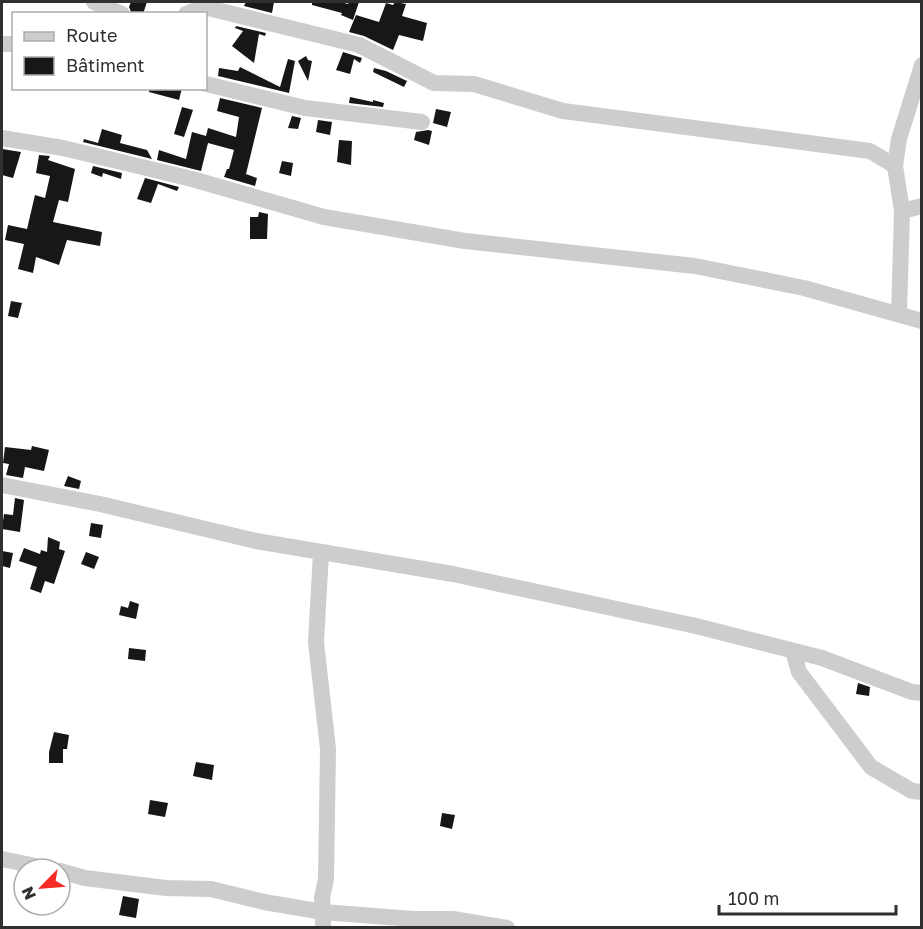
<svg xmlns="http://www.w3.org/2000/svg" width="923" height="929" font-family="'Golos Text',sans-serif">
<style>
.building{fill:#171717}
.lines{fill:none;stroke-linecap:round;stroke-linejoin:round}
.minor{stroke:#cdcdcd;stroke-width:16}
</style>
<rect width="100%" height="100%" fill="#fff"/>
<g class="building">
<path d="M 131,2 L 147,2 L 143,14 L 132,14 L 129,7 Z"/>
<path d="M 246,2 L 274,2 L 272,13 L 244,6 Z"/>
<path d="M 312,2 L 341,2 L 348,4 L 349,2 L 359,2 L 353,20 L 341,15 L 342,13 L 312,5 Z"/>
<path d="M 395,2 L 406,4 L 402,16 L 427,23 L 423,41 L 399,35 L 393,50 L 364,36 L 349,32 L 356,15 L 379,22 L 386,3 L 393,5 Z"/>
<path d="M 236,26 L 266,33 L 265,36 L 259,34 L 254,63 L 232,46 L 243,31 L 235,28 Z"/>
<path d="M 343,52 L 362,58 L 360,63 L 354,59 L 350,74 L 336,70 Z"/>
<path d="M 306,56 L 308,60 L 312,61 L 308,81 L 298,61 Z"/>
<path d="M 288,59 L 295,61 L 289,93 L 218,76 L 219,68 L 238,71 L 240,67 L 280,87 Z"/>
<path d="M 374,68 L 386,71 L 407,81 L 404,87 L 373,72 Z"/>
<path d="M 149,88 L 182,88 L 179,100 L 149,92 Z"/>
<path d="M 350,97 L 373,102 L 373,100 L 384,103 L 383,107 L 349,103 Z"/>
<path d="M 220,98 L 262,108 L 246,174 L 257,178 L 255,186 L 224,177 L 227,169 L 229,169 L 234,150 L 208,143 L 201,171 L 157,160 L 159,150 L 186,159 L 192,132 L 206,136 L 208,128 L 236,137 L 239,117 L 217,111 Z"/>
<path d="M 182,107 L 193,110 L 184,137 L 174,134 Z"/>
<path d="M 436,109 L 451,112 L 447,127 L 433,123 Z"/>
<path d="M 292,116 L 301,118 L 298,129 L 288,128 Z"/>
<path d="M 318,120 L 332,122 L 330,135 L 316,132 Z"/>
<path d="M 102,129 L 122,135 L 120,143 L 147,150 L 152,159 L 83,142 L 84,139 L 98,143 Z"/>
<path d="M 428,130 L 432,131 L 429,145 L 414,140 L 416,132 Z"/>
<path d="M 339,140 L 352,141 L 351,165 L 337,162 Z"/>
<path d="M 2,149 L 21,152 L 13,178 L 2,175 Z"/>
<path d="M 39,155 L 50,156 L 48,160 L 75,169 L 68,202 L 59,200 L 53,222 L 102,232 L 100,246 L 67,240 L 59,265 L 36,257 L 33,273 L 18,269 L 24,244 L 5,240 L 8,225 L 27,229 L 35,195 L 45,198 L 50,176 L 36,173 Z"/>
<path d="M 282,161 L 293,163 L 291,176 L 279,173 Z"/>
<path d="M 93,166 L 122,173 L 121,179 L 103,173 L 102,177 L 91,173 Z"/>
<path d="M 145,178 L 179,187 L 177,191 L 158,184 L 151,203 L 137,199 Z"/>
<path d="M 259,212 L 268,214 L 267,239 L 250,239 L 250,217 L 258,217 Z"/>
<path d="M 11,301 L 22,303 L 18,318 L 8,316 Z"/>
<path d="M 32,446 L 49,450 L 44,471 L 25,467 L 23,478 L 6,475 L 9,464 L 3,463 L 5,447 L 31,450 Z"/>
<path d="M 68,476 L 81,481 L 79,489 L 64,486 Z"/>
<path d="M 15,498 L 24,500 L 20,532 L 2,529 L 4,514 L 13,515 Z"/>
<path d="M 91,523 L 103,525 L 101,538 L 89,536 Z"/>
<path d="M 48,537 L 60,542 L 59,549 L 65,551 L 54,584 L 45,581 L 41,593 L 30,589 L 37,567 L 19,561 L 24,548 L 40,554 L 41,550 L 47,552 Z"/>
<path d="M 2,551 L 13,553 L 10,568 L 2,566 Z"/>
<path d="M 86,552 L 99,557 L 94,569 L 81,564 Z"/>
<path d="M 130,601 L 139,604 L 136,619 L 119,615 L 121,606 L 128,608 Z"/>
<path d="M 129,648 L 146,650 L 145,661 L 128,659 Z"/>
<path d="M 858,683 L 870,687 L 869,696 L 856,694 Z"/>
<path d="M 54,732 L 69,735 L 67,749 L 63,749 L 63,763 L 49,763 L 49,752 Z"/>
<path d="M 196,762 L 214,765 L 212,780 L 193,776 Z"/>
<path d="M 150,800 L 168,803 L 165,817 L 148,814 Z"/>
<path d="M 442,813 L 455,815 L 452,829 L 440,826 Z"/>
<path d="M 123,896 L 139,899 L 136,918 L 119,915 Z"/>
</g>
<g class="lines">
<g class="minor">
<path d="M 94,2 L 122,14"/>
<path d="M 186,14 L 204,7 L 359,45 L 434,83 L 474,84 L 563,111 L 870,151 L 895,166"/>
<path d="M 2,44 L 14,44"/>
<path d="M 206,84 L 305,108 L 422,122"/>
<path d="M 2,138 L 63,148 L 192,179 L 324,217 L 465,241 L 695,266 L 804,288 L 922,321"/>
<path d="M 902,211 L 895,166 L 899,139 L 922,65"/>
<path d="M 899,314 L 902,211 L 922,206"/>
<path d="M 2,485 L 100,504 L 256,541 L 453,574 L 696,626 L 822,658 L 912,692 L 922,693"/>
<path d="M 321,553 L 316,642 L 328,749 L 326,879 L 322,898 L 323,912 L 413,919 L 419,928"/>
<path d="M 793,651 L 799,672 L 871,767 L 912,791 L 922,792"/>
<path d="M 2,859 L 50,869"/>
<path d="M 60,871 L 85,878 L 166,888 L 211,889 L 264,902 L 323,912 L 323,928"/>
<path d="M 413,919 L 453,919 L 507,928"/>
</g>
</g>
<rect width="923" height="929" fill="none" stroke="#303030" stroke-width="6"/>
<rect x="12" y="12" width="195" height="78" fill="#ffffff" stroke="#acacac" stroke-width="1.5"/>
<rect x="24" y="32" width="30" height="9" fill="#cdcdcd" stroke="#acacac" stroke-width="1.5"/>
<text x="66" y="42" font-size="18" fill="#303030">Route</text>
<rect x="24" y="57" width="30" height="18" fill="#171717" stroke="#acacac" stroke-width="1.5"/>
<text x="66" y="72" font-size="18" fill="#303030">Bâtiment</text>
<g transform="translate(42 887) rotate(245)"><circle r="28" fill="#ffffff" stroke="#acacac" stroke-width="1.5"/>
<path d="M0-4.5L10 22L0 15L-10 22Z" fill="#f52b25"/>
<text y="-9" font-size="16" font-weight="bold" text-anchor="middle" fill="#303030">N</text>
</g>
<path d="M719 905v9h177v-9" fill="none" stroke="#303030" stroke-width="3"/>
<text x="728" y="905" font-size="18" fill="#303030" stroke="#ffffff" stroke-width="4.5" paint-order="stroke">100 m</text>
</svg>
